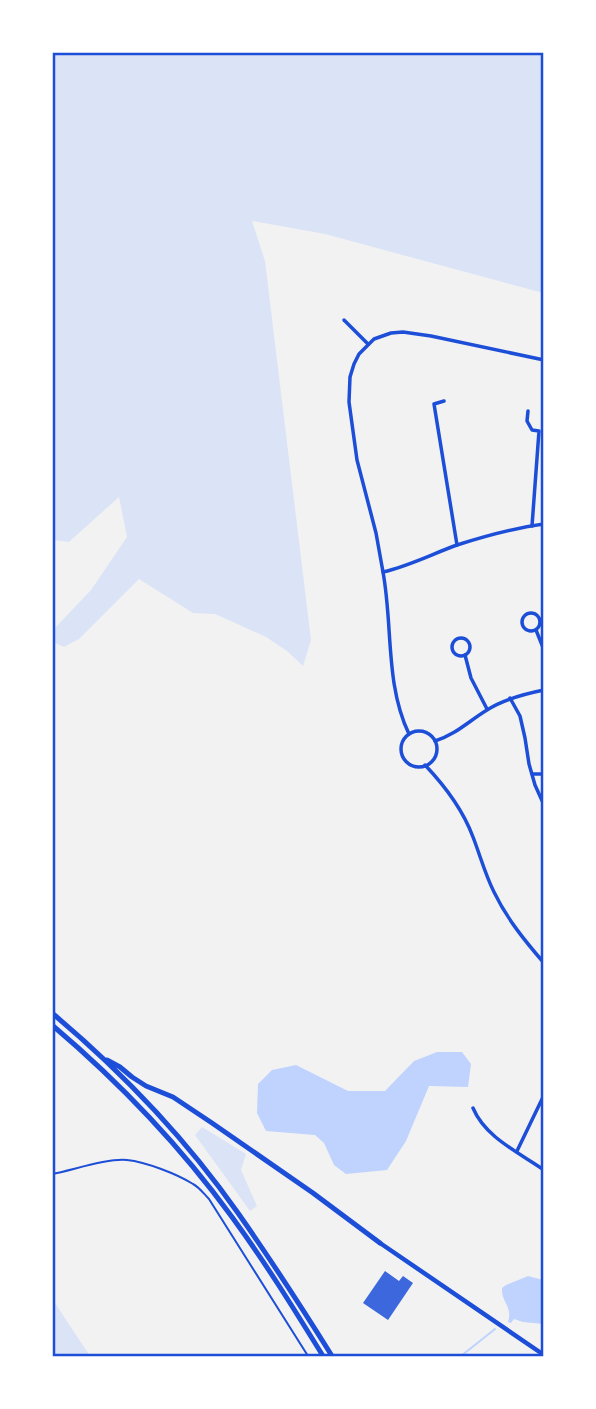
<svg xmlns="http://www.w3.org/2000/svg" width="596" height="1409" font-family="Bitter,serif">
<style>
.green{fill:#dbe4f7}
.water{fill:#bfd3fe}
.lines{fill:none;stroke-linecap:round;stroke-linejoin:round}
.stream{stroke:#bfd3fe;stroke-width:2}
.building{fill:#3d67dc}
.service{stroke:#1d4ed8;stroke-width:2}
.minor{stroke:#1d4ed8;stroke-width:3.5}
.secondary{stroke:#1d4ed8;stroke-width:4.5}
.trunk{stroke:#1d4ed8;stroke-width:5}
.neatline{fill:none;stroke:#1d4ed8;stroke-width:2.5}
</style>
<rect width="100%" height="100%" fill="#f2f2f2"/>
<g class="green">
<path d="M 53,53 L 543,53 L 543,293 L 325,234 L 252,221 L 265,261 L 311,640 L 303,666 L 287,651 L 266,637 L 215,614 L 193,613 L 139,579 L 79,639 L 64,647 L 53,642 L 52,631 L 91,590 L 127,537 L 119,497 L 69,542 L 53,540 Z"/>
<path d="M 202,1127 L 246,1154 L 241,1170 L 257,1206 L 250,1211 L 195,1135 Z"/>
<path d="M 52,1300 L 53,1300 L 90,1356 L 53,1356 Z"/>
</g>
<g class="water">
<path d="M 437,1052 L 462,1052 L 471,1064 L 468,1087 L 429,1086 L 406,1141 L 387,1170 L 346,1174 L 334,1165 L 324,1143 L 315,1135 L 266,1131 L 257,1113 L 258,1084 L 272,1070 L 296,1065 L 348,1091 L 385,1091 L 414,1061 Z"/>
<path d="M 528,1276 L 543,1280 L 543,1324 L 523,1322 L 514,1319 L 511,1323 L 508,1322 C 513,1306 501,1302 502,1288 L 506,1285 Z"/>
</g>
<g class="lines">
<path class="stream" d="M 461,1356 L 495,1329"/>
</g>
<path class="building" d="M 385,1271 L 399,1281 L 403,1276 L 413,1283 L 388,1320 L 363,1303 Z"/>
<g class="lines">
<path class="service" d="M 52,1174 C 73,1170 108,1158 127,1160 C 146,1162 177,1174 193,1184 C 199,1187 204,1194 209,1199 L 308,1356"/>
<g class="minor">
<path d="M 344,320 L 368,344"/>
<path d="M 444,401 L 434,404 L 457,545"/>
<path d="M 528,411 L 527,421 L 532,430 L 539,431 L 532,526"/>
<path d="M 383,572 L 376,533 L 357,460 L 349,402 L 350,377 L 354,364 L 359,354 L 374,339 L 391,333 L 403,332 L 431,336 L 544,360"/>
<circle cx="531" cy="622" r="9"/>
<path d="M 536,630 L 544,650"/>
<circle cx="461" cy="647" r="9"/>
<path d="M 465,655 L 471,678 L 487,709"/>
<path d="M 510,698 L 520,716 L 525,738 L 529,764 L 535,785 L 544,805"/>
<circle cx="419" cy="749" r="18"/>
<path d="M 409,734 C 385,684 393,626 383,572 C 409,566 432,554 457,545 C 485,536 514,528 544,524"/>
<path d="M 435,741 C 455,735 469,721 487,710 C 504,699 524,694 544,690"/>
<path d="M 425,765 C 445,786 463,810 473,837 C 480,855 485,874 494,892 C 507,919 525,941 544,963"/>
<path d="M 532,774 L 544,774"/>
<path d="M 473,1108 C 485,1137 518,1152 544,1170"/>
<path d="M 517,1151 L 544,1095"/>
</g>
<path class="secondary" d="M 380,1243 L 544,1355"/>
<g class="trunk">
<path d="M 52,1013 C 121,1071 186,1139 238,1213 C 271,1260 302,1308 332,1356"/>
<path d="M 52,1025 C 118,1081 181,1147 232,1217 C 265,1262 294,1309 323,1356"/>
<path d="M 107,1060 L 120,1067 L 132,1077 L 146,1086 L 173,1097 L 212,1123 L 313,1193 L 380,1243"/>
</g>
</g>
<rect width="596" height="1409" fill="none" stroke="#ffffff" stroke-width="108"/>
<rect x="54" y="54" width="488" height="1301" class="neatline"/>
</svg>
